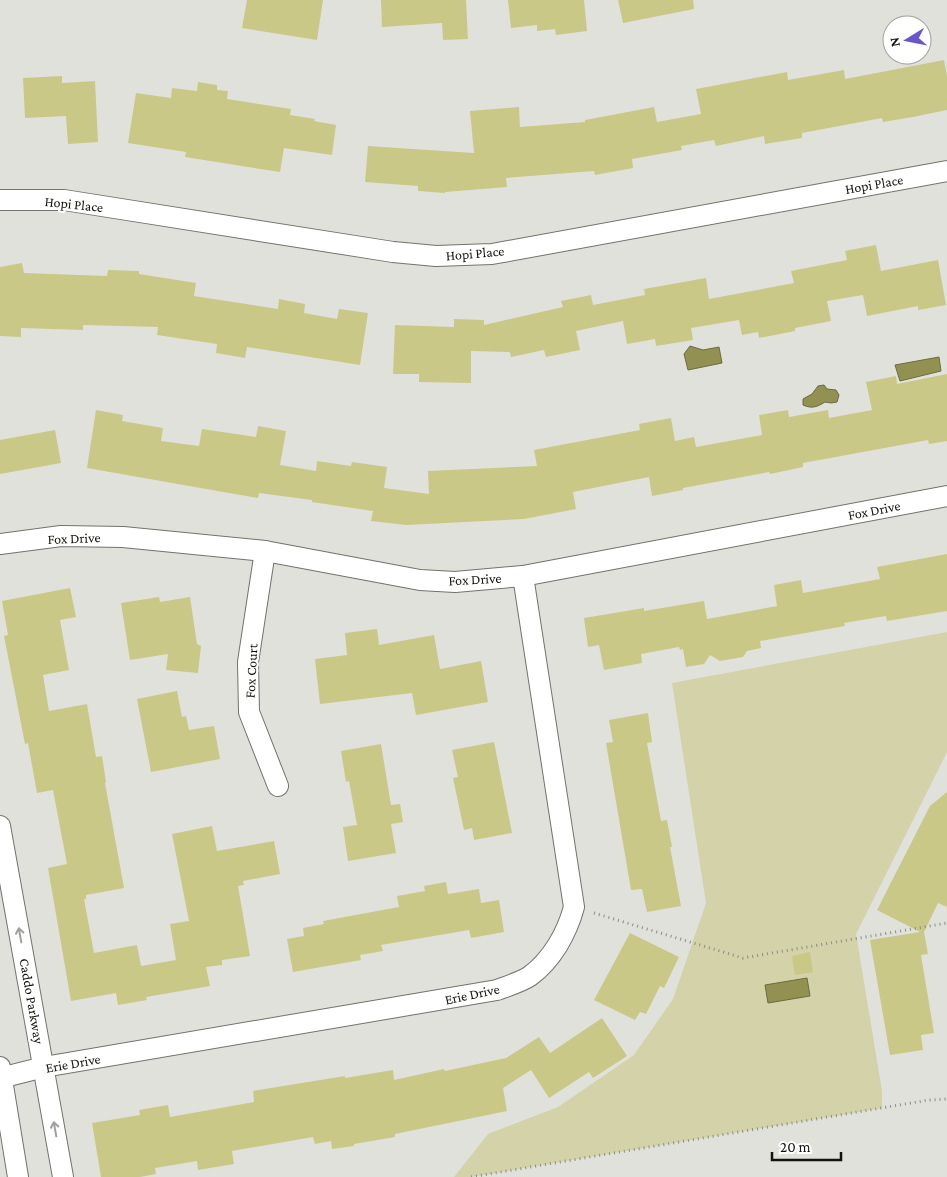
<svg xmlns="http://www.w3.org/2000/svg" width="947" height="1177" font-family="'Crimson Pro',serif">
<style>
.green{fill:#d3d2a8}
.water{fill:#939151;stroke:#6c6b3e}
.building{fill:#cac887}
.lines{fill:none;stroke-linecap:round;stroke-linejoin:round}
.minor-casing{stroke:#73736d;stroke-width:22}
.path{stroke:#8c8c88;stroke-width:3;stroke-dasharray:1 4;stroke-linecap:butt}
.minor{stroke:#fff;stroke-width:20}
.oneway{stroke:#a0a09f}
.labels{text-anchor:middle;stroke-width:4.5;stroke-linejoin:round;paint-order:stroke}
.street-label{font-size:14px;fill:#121210;stroke:#fffffe}
</style>
<rect width="100%" height="100%" fill="#e1e1db"/>
<path class="green" d="M 947,632 L 947,752 L 856,934 L 882,1091 L 882,1108 L 471,1177 L 454,1177 L 488,1134 L 558,1107 L 634,1055 L 673,999 L 706,903 L 672,683 Z"/>
<g class="water">
<path d="M 690,346 L 703,350 L 719,347 L 722,363 L 688,370 L 684,354 Z"/>
<path d="M 939,357 L 941,371 L 900,381 L 895,365 Z"/>
<path d="M 824,385 L 827,389 L 836,390 L 839,395 L 837,402 L 831,403 L 825,402 C 817,407 812,409 803,405 L 803,399 L 812,394 L 818,386 Z"/>
<path d="M 807,978 L 810,996 L 768,1003 L 765,985 Z"/>
</g>
<g class="building">
<path d="M 247,0 L 323,0 L 317,40 L 242,28 Z"/>
<path d="M 381,0 L 466,0 L 468,39 L 443,40 L 442,23 L 382,27 Z"/>
<path d="M 508,0 L 584,0 L 587,31 L 556,35 L 555,29 L 537,31 L 537,25 L 511,28 Z"/>
<path d="M 618,0 L 693,0 L 694,9 L 623,23 Z"/>
<path d="M 944,60 L 947,76 L 947,110 L 913,117 L 883,122 L 882,118 L 802,133 L 802,138 L 765,144 L 764,136 L 716,146 L 714,140 L 681,146 L 682,150 L 632,159 L 633,168 L 595,175 L 594,171 L 506,178 L 507,187 L 445,192 L 445,193 L 418,191 L 418,186 L 365,182 L 368,146 L 474,153 L 470,111 L 519,107 L 520,127 L 585,122 L 585,120 L 654,107 L 657,122 L 701,114 L 696,89 L 787,72 L 788,80 L 844,70 L 845,79 Z"/>
<path d="M 62,76 L 62,83 L 95,81 L 98,142 L 68,144 L 66,116 L 25,118 L 23,78 Z"/>
<path d="M 198,82 L 217,85 L 217,90 L 228,91 L 227,99 L 291,109 L 290,115 L 315,119 L 314,121 L 336,125 L 332,155 L 284,148 L 280,172 L 185,157 L 186,152 L 128,143 L 136,93 L 171,98 L 172,88 L 197,91 Z"/>
<path d="M 876,245 L 881,271 L 938,260 L 946,305 L 918,310 L 918,306 L 867,316 L 863,295 L 827,301 L 831,321 L 795,328 L 795,331 L 759,338 L 758,332 L 742,335 L 739,320 L 691,328 L 693,340 L 656,346 L 655,339 L 627,344 L 623,321 L 576,331 L 580,350 L 546,357 L 544,350 L 511,357 L 510,352 L 471,351 L 471,383 L 419,382 L 419,374 L 393,374 L 395,325 L 454,327 L 454,319 L 484,320 L 484,325 L 563,307 L 561,301 L 591,295 L 593,305 L 645,295 L 644,289 L 706,278 L 709,299 L 794,283 L 791,271 L 847,260 L 845,251 Z"/>
<path d="M 22,263 L 24,273 L 107,276 L 108,270 L 139,271 L 139,274 L 196,283 L 194,296 L 278,309 L 279,299 L 305,304 L 304,313 L 337,319 L 339,309 L 368,313 L 360,365 L 247,347 L 245,358 L 216,353 L 217,344 L 157,335 L 158,327 L 83,325 L 83,330 L 21,328 L 21,337 L 0,336 L 0,267 Z"/>
<path d="M 947,374 L 947,441 L 929,444 L 928,440 L 803,463 L 803,467 L 770,474 L 769,472 L 683,488 L 683,490 L 652,496 L 649,477 L 573,492 L 576,509 L 524,519 L 406,525 L 371,521 L 373,511 L 312,502 L 312,500 L 259,493 L 258,498 L 87,468 L 96,410 L 123,415 L 122,421 L 163,428 L 161,441 L 199,446 L 202,429 L 256,437 L 258,426 L 286,431 L 280,465 L 316,471 L 317,461 L 351,466 L 352,462 L 387,467 L 384,488 L 429,494 L 428,471 L 537,466 L 534,450 L 640,430 L 639,424 L 671,418 L 675,441 L 694,437 L 696,447 L 762,435 L 759,415 L 788,410 L 789,417 L 828,410 L 829,418 L 872,410 L 866,382 L 896,376 L 897,384 Z"/>
<path d="M 55,430 L 61,463 L 0,474 L 0,440 Z"/>
<path d="M 947,554 L 947,611 L 887,621 L 886,616 L 844,623 L 845,626 L 760,641 L 761,648 L 747,651 L 743,657 L 720,661 L 710,655 L 704,664 L 686,667 L 683,649 L 680,650 L 679,647 L 641,654 L 642,663 L 604,670 L 599,645 L 588,647 L 584,618 L 644,608 L 644,611 L 704,601 L 707,619 L 777,606 L 774,585 L 801,580 L 803,593 L 880,579 L 877,567 Z"/>
<path d="M 70,588 L 76,617 L 60,620 L 69,670 L 43,675 L 49,711 L 87,704 L 96,757 L 102,756 L 106,782 L 105,783 L 124,888 L 86,895 L 86,899 L 84,899 L 94,953 L 137,945 L 141,966 L 176,960 L 170,924 L 189,921 L 172,834 L 212,826 L 217,851 L 274,841 L 280,874 L 243,881 L 244,885 L 238,886 L 250,956 L 222,960 L 222,965 L 206,967 L 210,986 L 146,997 L 147,1000 L 118,1005 L 116,993 L 71,1001 L 48,868 L 67,864 L 53,790 L 37,793 L 28,743 L 25,744 L 4,636 L 8,635 L 2,601 Z"/>
<path d="M 159,597 L 160,602 L 190,597 L 197,644 L 201,646 L 198,673 L 166,670 L 168,654 L 130,660 L 121,603 Z"/>
<path d="M 377,629 L 379,645 L 434,635 L 440,669 L 481,661 L 488,702 L 416,715 L 412,693 L 320,704 L 315,659 L 347,655 L 345,633 Z"/>
<path d="M 177,691 L 182,717 L 186,716 L 189,730 L 214,726 L 220,759 L 151,772 L 137,699 Z"/>
<path d="M 648,713 L 652,742 L 647,743 L 661,821 L 667,820 L 672,847 L 670,847 L 681,906 L 647,912 L 642,889 L 631,890 L 606,743 L 613,742 L 609,720 Z"/>
<path d="M 494,742 L 512,833 L 474,840 L 472,828 L 464,830 L 453,778 L 458,777 L 452,750 Z"/>
<path d="M 381,744 L 391,805 L 400,804 L 403,822 L 391,824 L 396,853 L 348,861 L 343,827 L 357,825 L 349,781 L 346,782 L 341,751 Z"/>
<path d="M 947,792 L 947,907 L 938,903 L 924,932 L 928,954 L 921,955 L 934,1033 L 921,1035 L 923,1050 L 890,1055 L 870,940 L 920,932 L 877,910 L 930,806 Z"/>
<path d="M 446,882 L 448,894 L 479,889 L 481,903 L 499,900 L 504,932 L 471,938 L 469,930 L 381,945 L 383,951 L 360,955 L 361,960 L 293,972 L 287,939 L 304,936 L 303,928 L 324,924 L 323,921 L 399,907 L 397,896 L 425,891 L 424,886 Z"/>
<path d="M 630,933 L 679,957 L 664,988 L 660,986 L 646,1014 L 640,1012 L 635,1020 L 594,1000 Z"/>
<path d="M 810,952 L 813,972 L 795,975 L 792,956 Z"/>
<path d="M 602,1018 L 627,1056 L 593,1078 L 589,1072 L 549,1098 L 531,1070 L 503,1088 L 507,1111 L 395,1134 L 395,1137 L 354,1144 L 354,1146 L 332,1149 L 331,1141 L 315,1144 L 313,1137 L 232,1151 L 234,1164 L 198,1170 L 197,1161 L 155,1168 L 156,1174 L 140,1177 L 101,1177 L 92,1123 L 140,1115 L 139,1110 L 168,1105 L 170,1117 L 254,1102 L 253,1091 L 345,1076 L 345,1078 L 393,1070 L 394,1080 L 444,1069 L 445,1071 L 506,1058 L 539,1037 L 550,1053 Z"/>
</g>
<g class="lines">
<g class="minor-casing">
<g id="minor">
<path d="M 0,200 L 64,200 L 393,252 L 436,256 L 492,254 L 947,171"/>
<path d="M 0,544 L 61,536 L 123,537 L 265,551 L 420,580 L 455,582 L 523,576 L 947,496"/>
<path d="M 265,551 L 248,662 L 249,712 L 278,786"/>
<path d="M 0,826 L 63,1177"/>
<path d="M 0,1067 L 18,1177"/>
<path d="M 0,1078 L 44,1067 L 497,990 C 508,986 521,982 530,976 C 552,960 567,933 574,907 L 523,576"/>
</g>
</g>
<g class="path">
<path d="M 594,913 L 743,958 L 947,923"/>
<path d="M 471,1177 L 929,1100 L 947,1099"/>
</g>
<use href="#minor" class="minor"/>
</g>
<defs><path id="oneway-shaft" d="M-6 0H5M1.5-3L5.5 0L1.5 3" fill="none" stroke-width="1.6" stroke-linecap="round" stroke-linejoin="round" transform="scale(1.25)"/></defs>
<g class="oneway">
<use href="#oneway-shaft" transform="translate(20 935) rotate(-100)"/>
<use href="#oneway-shaft" transform="translate(55 1129) rotate(-100)"/>
</g>
<g class="labels">
<g class="street-label">
<text transform="translate(874 184) rotate(-10)" y="5">Hopi Place</text>
<text transform="translate(74 204) rotate(6)" y="5">Hopi Place</text>
<text transform="translate(475 253) rotate(-5)" y="5">Hopi Place</text>
<text transform="translate(874 510) rotate(-11)" y="5">Fox Drive</text>
<text transform="translate(74 538) rotate(-2)" y="5">Fox Drive</text>
<text transform="translate(475 579) rotate(-3)" y="5">Fox Drive</text>
<text transform="translate(251 671) rotate(-87)" y="5">Fox Court</text>
<text transform="translate(472 994) rotate(-12)" y="5">Erie Drive</text>
<text transform="translate(32 1001) rotate(80)" y="5">Caddo Parkway</text>
<text transform="translate(73 1063) rotate(-10)" y="5">Erie Drive</text>
</g>
</g>
<g transform="translate(907 40) rotate(260)"><circle r="24" fill="#fffffe" stroke="#a0a09f"/>
<path d="M0-4L9 19L0 12L-9 19Z" fill="#6b55cf"/>
<text y="-8" font-size="14" font-weight="bold" text-anchor="middle" fill="#121210">N</text>
</g>
<path d="M772 1152v8h69v-8" fill="none" stroke="#121210" stroke-width="2.5"/>
<text x="780" y="1152" font-size="15" fill="#121210" stroke="#fffffe" stroke-width="4" paint-order="stroke">20 m</text>
</svg>
